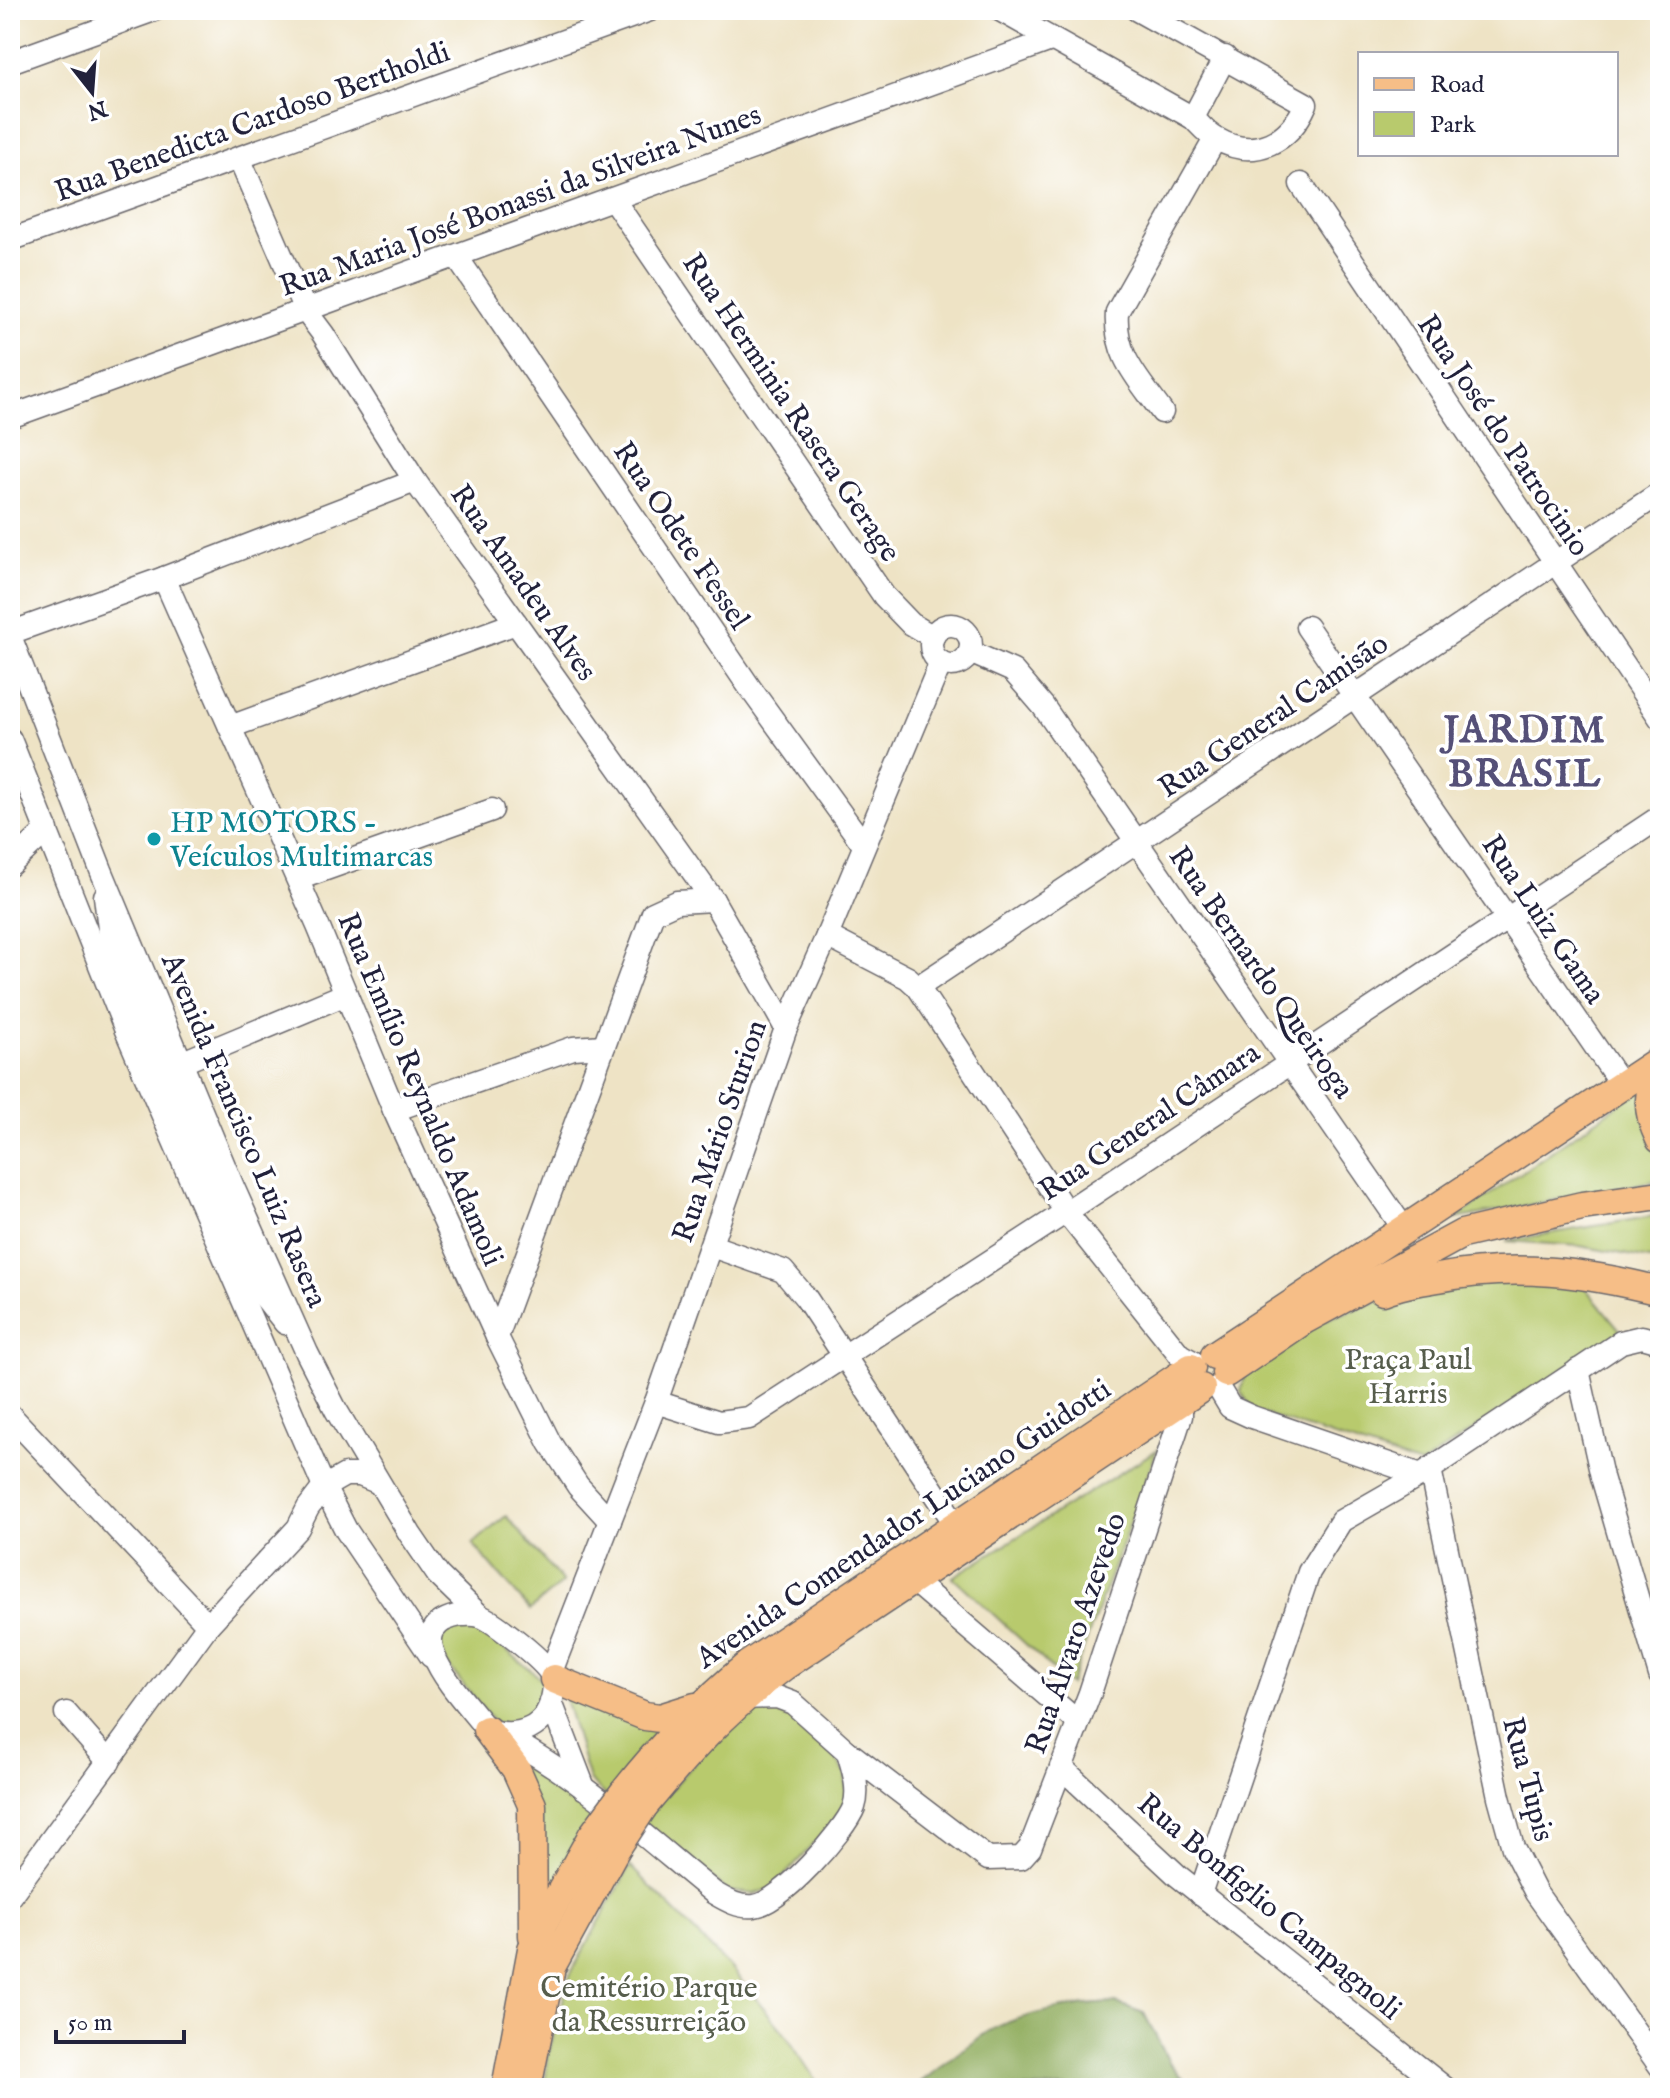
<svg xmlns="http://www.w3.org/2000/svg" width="1670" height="2098" font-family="'IM FELL English',serif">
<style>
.green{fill:#b8ca6d;stroke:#6d7654;stroke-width:2}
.forest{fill:#92ae60;stroke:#5a684e;stroke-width:2}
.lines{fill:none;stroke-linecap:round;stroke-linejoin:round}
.minor-casing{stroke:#69666b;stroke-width:25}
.major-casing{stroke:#69666b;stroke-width:31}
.minor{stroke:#fff;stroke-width:22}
.major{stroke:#f6be87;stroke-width:28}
.major-bridge-casing{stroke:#69666b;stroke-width:31;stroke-linecap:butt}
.major-bridge{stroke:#f6be87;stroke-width:28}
.culture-dot{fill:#0f9aa8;stroke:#fff;stroke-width:3}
.labels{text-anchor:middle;stroke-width:7;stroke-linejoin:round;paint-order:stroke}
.street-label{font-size:30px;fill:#22223b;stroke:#fff}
.culture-label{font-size:30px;fill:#0d838f;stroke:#fff;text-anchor:start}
.park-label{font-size:30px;fill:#565d4c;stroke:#fff}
.district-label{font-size:38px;font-weight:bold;letter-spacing:2px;fill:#555078;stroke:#fff}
</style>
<rect width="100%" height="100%" fill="#fff"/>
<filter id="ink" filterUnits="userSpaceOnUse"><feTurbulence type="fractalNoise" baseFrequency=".0125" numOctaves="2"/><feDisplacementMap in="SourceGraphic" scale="16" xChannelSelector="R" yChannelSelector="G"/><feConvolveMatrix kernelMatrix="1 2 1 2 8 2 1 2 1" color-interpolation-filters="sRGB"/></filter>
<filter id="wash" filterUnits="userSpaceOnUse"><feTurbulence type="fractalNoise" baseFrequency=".006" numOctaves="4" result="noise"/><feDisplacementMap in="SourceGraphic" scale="32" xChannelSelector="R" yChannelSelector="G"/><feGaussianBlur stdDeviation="1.8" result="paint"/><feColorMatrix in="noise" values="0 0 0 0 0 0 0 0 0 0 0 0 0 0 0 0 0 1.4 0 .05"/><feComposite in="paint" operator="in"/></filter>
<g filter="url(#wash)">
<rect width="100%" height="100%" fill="#eee3c5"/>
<g class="green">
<path d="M 1642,1088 L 1653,1144 L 1660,1155 L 1660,1180 L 1455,1219 Z"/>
<path d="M 1660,1215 L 1660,1261 L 1580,1246 L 1506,1241 Z"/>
<path d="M 1496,1277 L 1582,1284 L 1621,1331 L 1421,1465 L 1254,1411 L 1241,1392 L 1246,1367 L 1312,1324 L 1399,1294 Z"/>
<path d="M 1157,1450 L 1070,1685 L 953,1577 Z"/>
<path d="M 506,1516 L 563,1582 L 530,1610 L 473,1544 Z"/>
<path d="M 462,1625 L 480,1628 L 546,1683 L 538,1715 L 523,1723 L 495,1724 L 441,1657 L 437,1641 L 445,1627 Z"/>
<path d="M 563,1692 L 674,1723 L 609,1798 L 589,1780 Z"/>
<path d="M 745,1707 L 787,1713 L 829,1749 L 845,1773 L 847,1799 L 842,1813 L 773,1888 L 754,1894 L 727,1891 L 641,1823 Z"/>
<path d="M 510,1750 L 531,1759 L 600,1812 L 544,1906 Z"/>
<path d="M 630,1866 L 734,1972 L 783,2031 L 821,2088 L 544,2088 L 549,2052 L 570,1975 Z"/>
</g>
<path class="forest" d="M 1116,2003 L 1144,2013 L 1169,2062 L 1191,2088 L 909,2088 L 918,2084 C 940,2068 961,2050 983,2035 C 1016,2013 1078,2004 1116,2003 Z"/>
</g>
<g filter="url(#ink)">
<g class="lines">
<g class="minor-casing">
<g id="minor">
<path d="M 1000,10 L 1193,118 C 1200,125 1208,135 1217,139 C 1255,161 1290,141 1306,104 L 1137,10"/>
<path d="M 10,62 L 154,10"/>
<path d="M 1193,118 L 1225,57"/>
<path d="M 239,158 L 305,310 L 323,334 L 415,481 L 713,900 L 786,1028"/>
<path d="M 1301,184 L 1660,718"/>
<path d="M 613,199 L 884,596 L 911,624 L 933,637"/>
<path d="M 10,240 L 650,10"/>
<path d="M 456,256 L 750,688 L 863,844"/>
<path d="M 1162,412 C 1138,378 1114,356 1117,312 L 1215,139"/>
<path d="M 10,417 L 1051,40"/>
<path d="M 164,578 L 318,926 L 394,1110 L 497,1337 L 550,1443 L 578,1486 L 610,1521"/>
<circle cx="951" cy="645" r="20"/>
<path d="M 1307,627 L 1623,1087"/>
<path d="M 10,633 L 164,578 L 415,481"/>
<path d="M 10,636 L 101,870 L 233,1187 L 307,1353 L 336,1410 L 410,1534 L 438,1575 L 480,1616"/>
<path d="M 970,652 L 1013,671 L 1043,706 L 1404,1229"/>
<path d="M 230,727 L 516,623"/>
<path d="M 10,739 L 125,1028 L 324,1487 L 346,1530 L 431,1656"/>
<path d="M 10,865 L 47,830"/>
<path d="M 298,879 L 492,810"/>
<path d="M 105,896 L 110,937 L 216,1194 L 263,1295 L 285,1323"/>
<path d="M 827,936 L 908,978 L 918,987 L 1066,1212 L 1180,1355 L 1193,1362"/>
<path d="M 918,987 L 1660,493"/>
<path d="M 183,1062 L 346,994"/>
<path d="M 394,1110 L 573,1048 L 604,1046"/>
<path d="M 712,1246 L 783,1271 L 806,1298 L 956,1525"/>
<path d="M 497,1337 L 653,913 L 677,902 L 713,900"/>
<path d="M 1578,1370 L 1602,1477 L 1660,1675"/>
<path d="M 1218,1387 L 1230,1407 L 1252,1417 L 1421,1475"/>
<path d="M 656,1402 L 719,1422 L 749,1418 L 1066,1212 L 1660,817"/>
<path d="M 10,1415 L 208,1625"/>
<path d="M 1430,1469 L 1499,1797 L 1513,1848 L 1536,1893 L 1660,2066"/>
<path d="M 912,1580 L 1078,1722"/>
<path d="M 461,1615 C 466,1615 474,1614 480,1616 C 494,1621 546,1662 552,1676 C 555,1682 554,1688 553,1694 C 547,1729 519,1739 487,1730 C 466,1701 389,1628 461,1615 Z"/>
<path d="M 551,1672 L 656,1402 L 786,1028 L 827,936 L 941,662"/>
<path d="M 742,1698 L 777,1697 L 793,1703 L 848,1752 L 988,1859 L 1021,1858 L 1030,1848 L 1090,1693 L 1181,1416 L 1181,1403"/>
<path d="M 551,1702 L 584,1788"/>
<path d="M 66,1713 L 109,1762"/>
<path d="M 498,1733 C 577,1774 645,1837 714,1893 C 726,1900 739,1908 754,1906 C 780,1904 845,1831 854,1807 C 860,1789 853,1770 848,1752"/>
<path d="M 1061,1767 L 1178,1876 L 1445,2088"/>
<path d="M 1200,1894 L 1309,1572 L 1341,1521 L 1421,1475 L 1621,1342 L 1642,1337 L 1660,1342"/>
<path d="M 10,1896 L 208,1625 L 298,1528 L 308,1508 L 324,1487 L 345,1475 L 360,1475 L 377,1482"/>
</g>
</g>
<g class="major-casing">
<g id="major">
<path d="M 1660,1063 C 1648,1093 1645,1109 1660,1139"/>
<path d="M 1383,1291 C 1401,1284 1419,1281 1438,1278 C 1516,1263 1584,1272 1660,1291"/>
<path d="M 1215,1355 L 1660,1060"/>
<path d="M 1226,1373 L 1304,1320 L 1462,1234 L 1582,1206 L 1660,1195"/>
<path d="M 554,1679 L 645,1716 L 660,1718 L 695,1707"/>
<path d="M 487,1730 L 516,1769 L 532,1805 L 533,1936"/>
<path d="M 625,1791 C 663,1743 701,1704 748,1665 L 1191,1368"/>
<path d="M 643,1807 C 688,1752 727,1709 784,1666 L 1201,1388"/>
<path d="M 506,2088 L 532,1949 L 543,1924 L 592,1836"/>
<path d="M 527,2088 L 551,1967 L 615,1850"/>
</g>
</g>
<use href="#minor" class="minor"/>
<use href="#major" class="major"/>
<g class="major-bridge-casing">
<g id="major-bridge">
<path d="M 592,1836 L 625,1791"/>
<path d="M 615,1850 L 643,1807"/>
</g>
</g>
<use href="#major-bridge" class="major-bridge"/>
</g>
</g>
<circle class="culture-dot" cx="154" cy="839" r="8"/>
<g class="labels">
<g class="street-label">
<text transform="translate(252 121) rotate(-20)" y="10">Rua Benedicta Cardoso Bertholdi</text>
<text transform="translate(520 200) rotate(-20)" y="10">Rua Maria José Bonassi da Silveira Nunes</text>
<text transform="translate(792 407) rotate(56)" y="10">Rua Herminia Rasera Gerage</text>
<text transform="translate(1504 435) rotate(56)" y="10">Rua José do Patrocinio</text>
<text transform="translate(682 535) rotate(56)" y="10">Rua Odete Fessel</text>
<text transform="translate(524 582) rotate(55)" y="10">Rua Amadeu Alves</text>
<text transform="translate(1273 715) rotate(-34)" y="10">Rua General Camisão</text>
<text transform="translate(1544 919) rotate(56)" y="10">Rua Luiz Gama</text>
<text transform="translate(1262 972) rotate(55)" y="10">Rua Bernardo Queiroga</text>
<text transform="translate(421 1089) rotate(67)" y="10">Rua Emílio Reynaldo Adamoli</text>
<text transform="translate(1149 1121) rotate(-34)" y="10">Rua General Câmara</text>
<text transform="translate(245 1130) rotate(67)" y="10">Avenida Francisco Luiz Rasera</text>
<text transform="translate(719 1131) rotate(-71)" y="10">Rua Mário Sturion</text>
<text transform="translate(903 1523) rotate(-34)" y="10">Avenida Comendador Luciano Guidotti</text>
<text transform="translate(1075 1633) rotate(-71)" y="10">Rua Álvaro Azevedo</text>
<text transform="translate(1529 1779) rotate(75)" y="10">Rua Tupis</text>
<text transform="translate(1270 1906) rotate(40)" y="10">Rua Bonfiglio Campagnoli</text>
</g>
<g class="culture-label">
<text x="170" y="832">HP MOTORS -<tspan x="170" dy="34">Veículos Multimarcas</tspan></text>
</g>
<g class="park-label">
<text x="1408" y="1369">Praça Paul<tspan x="1408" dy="34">Harris</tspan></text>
<text x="649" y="1997">Cemitério Parque<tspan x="649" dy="34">da Ressurreição</tspan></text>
</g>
<g class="district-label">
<text x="1525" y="742">JARDIM<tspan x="1525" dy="44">BRASIL</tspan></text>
</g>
</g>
<rect width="1670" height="2098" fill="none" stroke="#fff" stroke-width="40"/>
<rect x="1358" y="52" width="260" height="104" fill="#ffffff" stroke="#a7a7b1" stroke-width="2"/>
<rect x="1374" y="78" width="40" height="12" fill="#f6be87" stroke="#a7a7b1" stroke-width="2"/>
<text x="1430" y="92" font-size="24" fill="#22223b">Road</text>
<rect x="1374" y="112" width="40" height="24" fill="#b8ca6d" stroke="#a7a7b1" stroke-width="2"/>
<text x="1430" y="132" font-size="24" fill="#22223b">Park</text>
<g transform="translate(92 92) rotate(163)" stroke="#ffffff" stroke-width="6" paint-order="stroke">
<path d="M0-6L14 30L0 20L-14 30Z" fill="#22223b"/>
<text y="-12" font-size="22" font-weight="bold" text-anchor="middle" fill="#22223b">N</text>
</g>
<path d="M56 2030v12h128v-12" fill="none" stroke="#22223b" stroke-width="4"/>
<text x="68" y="2030" font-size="24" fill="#22223b" stroke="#ffffff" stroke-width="6" paint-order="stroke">50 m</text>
</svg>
